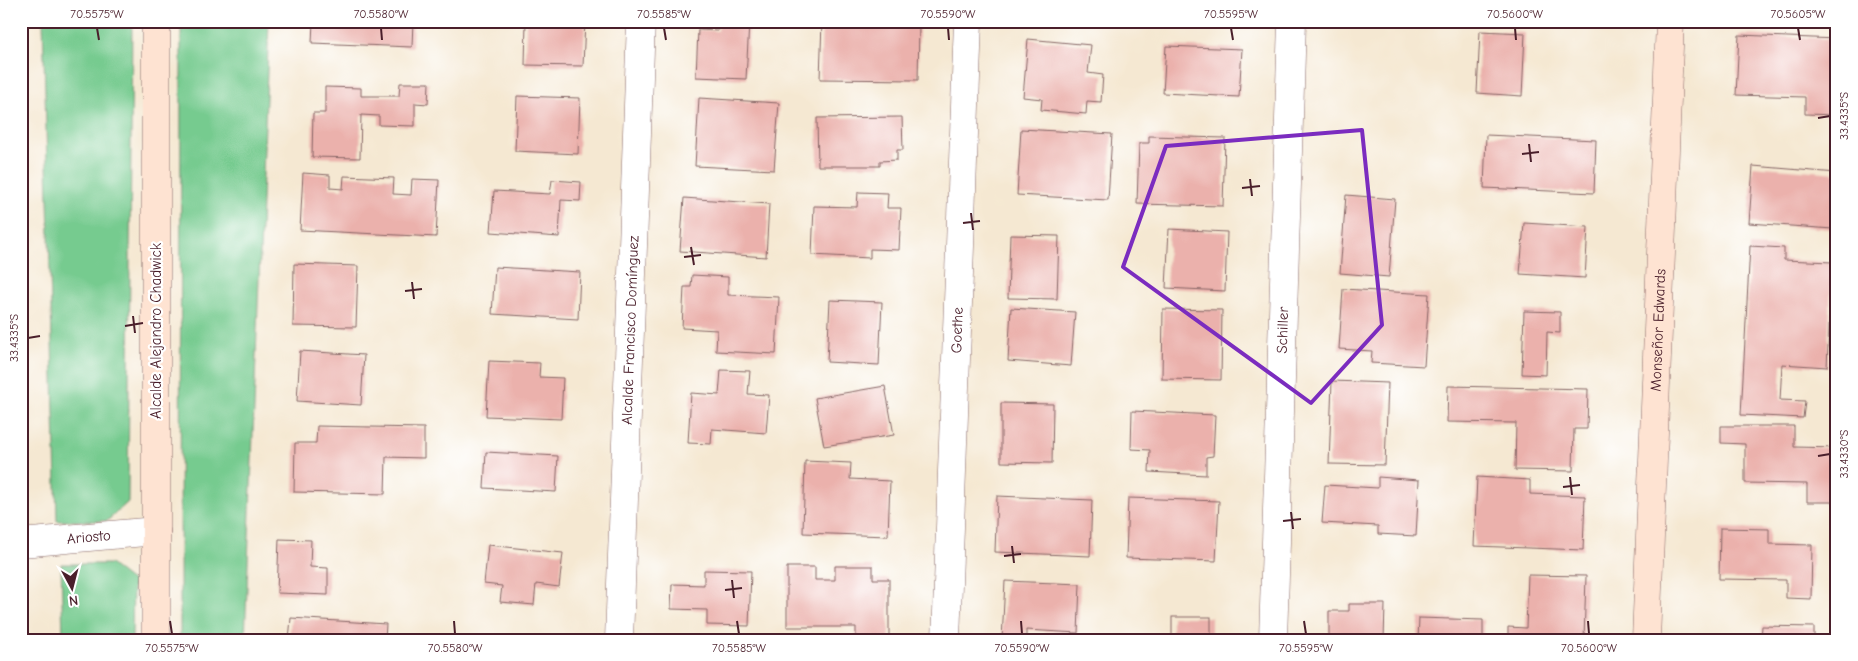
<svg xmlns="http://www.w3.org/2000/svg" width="1858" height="661" font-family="'Comic Neue',sans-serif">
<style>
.green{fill:#76cb8f;stroke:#60755d}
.building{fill:#ebb1ac}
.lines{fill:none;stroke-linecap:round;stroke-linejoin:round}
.street-casing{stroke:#866565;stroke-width:29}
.secondary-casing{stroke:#866565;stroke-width:29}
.street{stroke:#fff;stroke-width:28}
.secondary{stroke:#fee3d2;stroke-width:28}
.marked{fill:none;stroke:#7b2cbf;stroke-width:4;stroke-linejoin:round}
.ticks{fill:none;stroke:#4a1f2b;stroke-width:2}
.labels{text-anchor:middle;stroke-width:4.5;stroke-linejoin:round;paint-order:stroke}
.street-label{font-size:15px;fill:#4a1f2b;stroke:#fff}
.neatline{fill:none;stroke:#4a1f2b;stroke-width:2}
.ticks-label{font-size:12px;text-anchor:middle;fill:#4a1f2b}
</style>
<rect width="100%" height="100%" fill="#fff"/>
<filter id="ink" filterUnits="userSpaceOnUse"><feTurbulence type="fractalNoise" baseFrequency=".02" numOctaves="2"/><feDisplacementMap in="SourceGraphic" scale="10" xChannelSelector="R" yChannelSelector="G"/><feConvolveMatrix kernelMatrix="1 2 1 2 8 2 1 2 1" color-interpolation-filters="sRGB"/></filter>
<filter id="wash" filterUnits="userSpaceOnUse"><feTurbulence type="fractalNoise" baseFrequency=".0096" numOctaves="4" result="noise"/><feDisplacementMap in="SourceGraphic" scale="20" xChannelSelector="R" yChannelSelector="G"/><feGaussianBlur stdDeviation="1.12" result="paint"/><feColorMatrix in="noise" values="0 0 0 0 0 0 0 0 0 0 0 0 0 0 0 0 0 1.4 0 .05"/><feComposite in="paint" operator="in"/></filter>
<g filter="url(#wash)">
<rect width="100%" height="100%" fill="#f5e8d2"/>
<g class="green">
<path d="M 43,21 L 132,21 L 128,502 L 107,521 L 57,521 Z"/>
<path d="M 181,21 L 269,21 L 245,640 L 180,640 Z"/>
<path d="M 61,564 L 110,564 L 133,582 L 132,640 L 63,640 Z"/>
</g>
<g id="blocks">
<g class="building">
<path d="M 313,21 L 413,21 L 412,47 L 312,43 Z"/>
<path d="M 526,21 L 585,21 L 583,66 L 525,65 Z"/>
<path d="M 719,21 L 749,22 L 746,79 L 696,77 L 698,30 L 718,31 Z"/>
<path d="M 822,21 L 879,21 L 880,25 L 919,25 L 918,80 L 820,79 Z"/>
<path d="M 1480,31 L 1525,33 L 1522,96 L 1477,93 Z"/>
<path d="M 1739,35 L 1837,39 L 1837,115 L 1805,114 L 1805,97 L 1736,95 Z"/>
<path d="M 1028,39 L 1091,45 L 1088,73 L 1103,75 L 1101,102 L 1087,101 L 1086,114 L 1041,110 L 1042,99 L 1023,97 Z"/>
<path d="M 1166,46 L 1242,49 L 1239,97 L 1163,93 Z"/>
<path d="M 400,83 L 429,83 L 428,104 L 415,103 L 415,126 L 379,125 L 379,116 L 361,115 L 360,158 L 312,157 L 313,113 L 325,113 L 325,87 L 361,88 L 361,96 L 399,96 Z"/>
<path d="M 517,96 L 580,98 L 578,154 L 515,151 Z"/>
<path d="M 699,98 L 779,103 L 774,170 L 695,166 Z"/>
<path d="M 902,117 L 903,150 L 897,150 L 897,160 L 880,161 L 880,166 L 818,166 L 817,118 Z"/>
<path d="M 1021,129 L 1112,134 L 1108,200 L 1017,195 Z"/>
<path d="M 1486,135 L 1596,140 L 1594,193 L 1484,188 Z"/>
<path d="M 1149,136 L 1225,138 L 1223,206 L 1137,204 L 1139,143 L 1149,143 Z"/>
<path d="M 1753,166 L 1837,173 L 1833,229 L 1749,223 Z"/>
<path d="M 303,173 L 330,175 L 330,188 L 343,189 L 344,176 L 394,178 L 393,194 L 411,195 L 412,179 L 439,180 L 436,237 L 300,230 Z"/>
<path d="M 552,180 L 581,182 L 580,201 L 561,200 L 559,237 L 491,232 L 494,191 L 550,194 Z"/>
<path d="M 858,192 L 888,193 L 887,208 L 901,208 L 899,250 L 870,249 L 870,258 L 812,255 L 814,206 L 857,207 Z"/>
<path d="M 1346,195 L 1395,199 L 1389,277 L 1340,273 Z"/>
<path d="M 684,198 L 769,204 L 766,257 L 680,251 Z"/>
<path d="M 1524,223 L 1588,227 L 1585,278 L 1520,274 Z"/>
<path d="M 1169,229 L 1227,232 L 1225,291 L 1166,288 Z"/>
<path d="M 1010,235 L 1059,236 L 1057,299 L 1008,298 Z"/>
<path d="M 1750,246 L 1784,248 L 1784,260 L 1832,262 L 1827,367 L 1782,364 L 1780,400 L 1805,401 L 1803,418 L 1741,415 Z"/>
<path d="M 294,264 L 358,266 L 356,327 L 293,326 Z"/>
<path d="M 495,267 L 580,272 L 578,319 L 492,314 Z"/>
<path d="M 692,275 L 728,277 L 728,295 L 779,297 L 776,354 L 716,351 L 717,330 L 682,328 L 684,287 L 691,287 Z"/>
<path d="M 1343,289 L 1429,294 L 1424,366 L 1371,363 L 1372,351 L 1339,349 Z"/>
<path d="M 830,300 L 882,302 L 879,365 L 827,362 Z"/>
<path d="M 1011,308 L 1075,312 L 1071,366 L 1008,361 Z"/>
<path d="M 1163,309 L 1222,310 L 1221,380 L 1162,379 Z"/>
<path d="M 1524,311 L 1560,312 L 1560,333 L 1547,332 L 1546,375 L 1522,374 Z"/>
<path d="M 300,351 L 364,355 L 361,405 L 297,401 Z"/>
<path d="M 489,361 L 540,363 L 539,377 L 563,378 L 561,419 L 486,416 Z"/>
<path d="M 721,370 L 750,371 L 748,394 L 769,395 L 766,433 L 712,429 L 711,444 L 688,443 L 691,393 L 719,395 Z"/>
<path d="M 1332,381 L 1388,383 L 1385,465 L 1329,464 Z"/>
<path d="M 885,386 L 894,435 L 824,446 L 815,398 Z"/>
<path d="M 1448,386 L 1588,389 L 1587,429 L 1574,429 L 1573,471 L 1515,470 L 1516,423 L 1447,422 Z"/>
<path d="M 1001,403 L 1053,404 L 1052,463 L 1001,462 Z"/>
<path d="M 1132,411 L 1215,415 L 1213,456 L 1206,457 L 1206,475 L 1149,472 L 1150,450 L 1131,449 Z"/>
<path d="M 317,426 L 424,428 L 424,458 L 386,457 L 385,494 L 294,492 L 295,443 L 316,443 Z"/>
<path d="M 1721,426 L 1794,426 L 1794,447 L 1837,448 L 1837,502 L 1807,502 L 1807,484 L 1745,483 L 1745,444 L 1721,443 Z"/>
<path d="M 486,452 L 558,456 L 556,492 L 484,488 Z"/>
<path d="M 805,461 L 851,463 L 850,479 L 890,481 L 888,536 L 803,533 Z"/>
<path d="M 1378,477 L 1419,480 L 1416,536 L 1378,534 L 1378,526 L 1322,523 L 1325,485 L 1378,488 Z"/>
<path d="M 1477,477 L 1530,480 L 1530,494 L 1585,496 L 1583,550 L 1474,546 Z"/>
<path d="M 997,496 L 1092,500 L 1090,556 L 995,552 Z"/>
<path d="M 1128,498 L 1219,501 L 1216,561 L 1126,558 Z"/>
<path d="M 1720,528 L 1769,529 L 1769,544 L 1812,545 L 1811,599 L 1786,598 L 1786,580 L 1719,579 Z"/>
<path d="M 279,539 L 311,540 L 310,567 L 328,568 L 328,595 L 277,593 Z"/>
<path d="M 488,545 L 563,553 L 559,587 L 536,584 L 534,605 L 500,602 L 502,586 L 484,584 Z"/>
<path d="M 835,566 L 873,566 L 873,579 L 889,579 L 889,640 L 856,640 L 856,627 L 787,627 L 787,567 L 815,567 L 815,580 L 835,580 Z"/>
<path d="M 704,570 L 751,571 L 749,626 L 707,625 L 707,610 L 671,609 L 672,584 L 704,585 Z"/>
<path d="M 1528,575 L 1586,576 L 1584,640 L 1508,640 L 1508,627 L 1526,628 Z"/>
<path d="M 1005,581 L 1080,584 L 1078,633 L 1026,630 L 1026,640 L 1002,640 Z"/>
<path d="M 1349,604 L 1385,604 L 1384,640 L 1329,640 L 1329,611 L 1349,611 Z"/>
<rect x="1172" y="617" width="39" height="23"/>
<path d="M 291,618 L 386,624 L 385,640 L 289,640 Z"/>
<path d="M 1419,618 L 1483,620 L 1483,640 L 1418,640 Z"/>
<path d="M 1762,626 L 1814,627 L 1814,640 L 1761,640 Z"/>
<rect x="451" y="637" width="15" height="3"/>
</g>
</g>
</g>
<g filter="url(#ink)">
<use href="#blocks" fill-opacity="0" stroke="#866565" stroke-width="1"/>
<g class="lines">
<g class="street-casing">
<g id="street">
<path id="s1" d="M 21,543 L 156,531"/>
<path id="s2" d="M 619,640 L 641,21"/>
<path id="s3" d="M 946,640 L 968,21"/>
<path id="s4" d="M 1273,640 L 1292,21"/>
</g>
</g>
<g class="secondary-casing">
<g id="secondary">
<path d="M 156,21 L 156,640"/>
<path id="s5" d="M 1646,640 L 1670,21"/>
</g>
</g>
<use href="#street" class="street"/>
<use href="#secondary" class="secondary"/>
</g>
</g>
<path class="marked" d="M 1362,130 L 1382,325 L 1311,403 L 1123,267 L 1166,146 Z"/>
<path class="ticks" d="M 97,28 L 99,40M 381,28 L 382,40M 664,28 L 666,40M 948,28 L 949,40M 1231,28 L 1233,40M 1515,28 L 1516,40M 1798,28 L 1800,40M 1818,118 L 1830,116M 1529,144 L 1531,162M 1522,154 L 1539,152M 1250,179 L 1252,196M 1242,188 L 1260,186M 971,213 L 973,230M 963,223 L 980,221M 691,247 L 694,265M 684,257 L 701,255M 412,282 L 414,299M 405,291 L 422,289M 133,316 L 135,333M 125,326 L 143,323M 28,338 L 40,336M 1818,456 L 1830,454M 1570,477 L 1572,495M 1563,487 L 1580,485M 1291,512 L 1293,529M 1283,521 L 1301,519M 1012,546 L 1014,563M 1004,556 L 1021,554M 732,580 L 734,598M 725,590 L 742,588M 170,621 L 172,634M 454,621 L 455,634M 737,621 L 739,634M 1021,621 L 1022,634M 1304,621 L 1306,634M 1588,621 L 1589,634"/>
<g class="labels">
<g class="street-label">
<text dy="5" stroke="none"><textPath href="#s2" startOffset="310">Alcalde Francisco Domínguez</textPath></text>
<text dy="5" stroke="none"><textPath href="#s4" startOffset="310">Schiller</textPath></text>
<text dy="5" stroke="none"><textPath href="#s5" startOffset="310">Monseñor Edwards</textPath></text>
<text transform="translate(156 331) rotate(-90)" y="5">Alcalde Alejandro Chadwick</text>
<text dy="5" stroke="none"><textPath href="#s3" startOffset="310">Goethe</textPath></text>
<text dy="5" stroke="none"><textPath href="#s1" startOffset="68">Ariosto</textPath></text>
</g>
</g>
<rect width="1858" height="661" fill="none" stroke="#fff" stroke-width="55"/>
<g transform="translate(72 588) rotate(173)" stroke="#ffffff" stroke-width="4" paint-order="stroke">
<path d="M0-4L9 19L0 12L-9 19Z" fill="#4a1f2b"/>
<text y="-8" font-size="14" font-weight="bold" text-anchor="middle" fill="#4a1f2b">N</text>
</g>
<rect x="28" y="28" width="1802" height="606" class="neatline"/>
<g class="ticks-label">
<text x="97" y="18">70.5575°W</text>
<text x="381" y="18">70.5580°W</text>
<text x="664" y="18">70.5585°W</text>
<text x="948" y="18">70.5590°W</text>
<text x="1231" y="18">70.5595°W</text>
<text x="1515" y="18">70.5600°W</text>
<text x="1798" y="18">70.5605°W</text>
<text transform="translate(1844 116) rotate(-90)" y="4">33.4335°S</text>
<text transform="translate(14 338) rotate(-90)" y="4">33.4335°S</text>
<text transform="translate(1844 454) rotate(-90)" y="4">33.4330°S</text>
<text x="172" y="652">70.5575°W</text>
<text x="455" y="652">70.5580°W</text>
<text x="739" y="652">70.5585°W</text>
<text x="1022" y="652">70.5590°W</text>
<text x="1306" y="652">70.5595°W</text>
<text x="1589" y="652">70.5600°W</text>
</g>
</svg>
